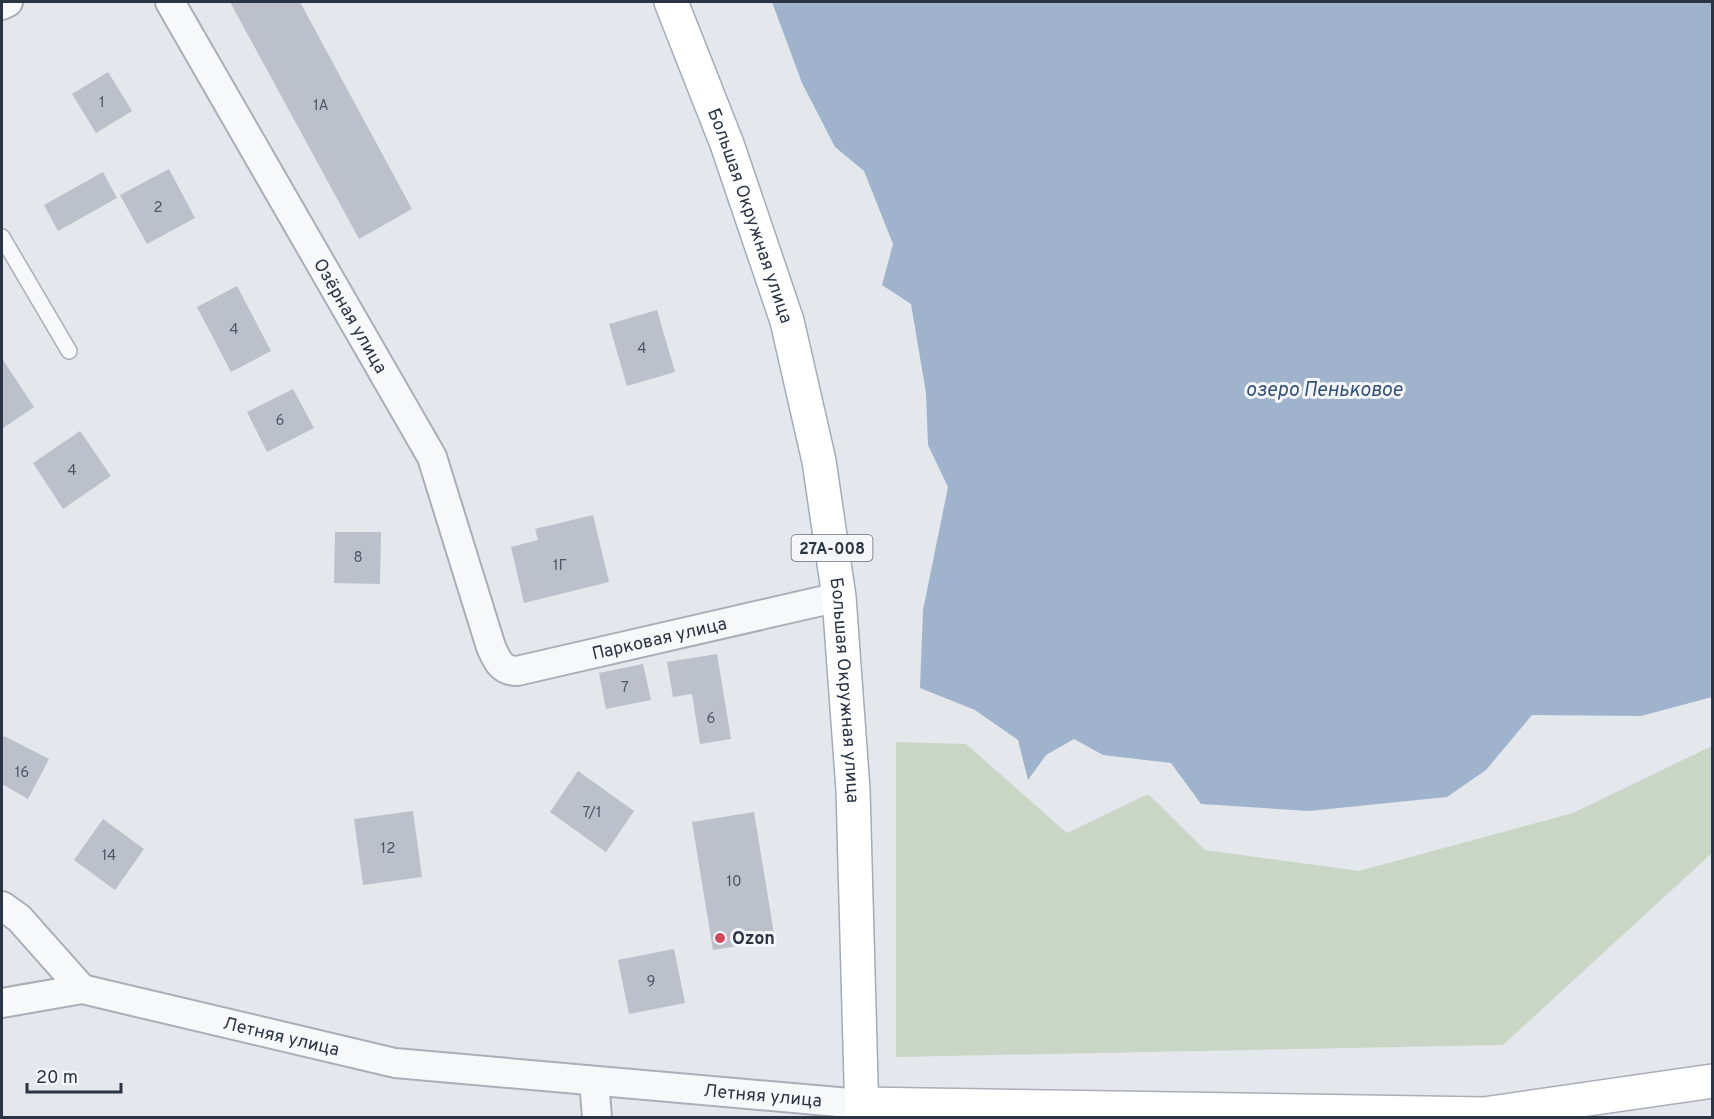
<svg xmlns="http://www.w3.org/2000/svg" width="1714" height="1119" font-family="Overpass,sans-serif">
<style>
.green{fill:#c9d6c5}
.water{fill:#9fb4cc}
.building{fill:#bbc0ca}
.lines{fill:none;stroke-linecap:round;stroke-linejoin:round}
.lane-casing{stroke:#a9aeb7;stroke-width:18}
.street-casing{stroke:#a9aeb7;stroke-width:32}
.secondary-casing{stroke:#a9aeb7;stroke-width:36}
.primary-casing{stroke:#a3abb8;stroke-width:36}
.lane{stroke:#f7f8fa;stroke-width:15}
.street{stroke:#f7f8fa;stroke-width:28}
.secondary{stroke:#fff;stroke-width:33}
.primary{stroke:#fff;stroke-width:33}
.poi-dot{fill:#d1495b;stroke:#f4f6f9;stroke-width:2}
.labels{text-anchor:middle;stroke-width:6;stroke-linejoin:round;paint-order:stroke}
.number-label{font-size:15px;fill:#4f5766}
.shield{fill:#f4f6f9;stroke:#676e7b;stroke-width:1.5}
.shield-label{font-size:16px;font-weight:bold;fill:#2b3445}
.street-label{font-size:18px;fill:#2b3445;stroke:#f4f6f9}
.poi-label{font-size:18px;font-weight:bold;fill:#2b3445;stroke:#f4f6f9;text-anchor:start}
.water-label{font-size:20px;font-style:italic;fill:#34527a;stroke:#f4f6f9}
</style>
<rect width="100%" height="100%" fill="#e4e7ec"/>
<path class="green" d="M 896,742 L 966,744 L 1067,833 L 1148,794 L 1205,850 L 1359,871 L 1573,813 L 1712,746 L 1712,853 L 1503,1045 L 896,1057 Z"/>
<path class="water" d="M 772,2 L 1712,2 L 1712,697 L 1641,716 L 1532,715 L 1486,770 L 1447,797 L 1309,811 L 1201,804 L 1171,763 L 1103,755 L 1074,739 L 1046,755 L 1028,780 L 1018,740 L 975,710 L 920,688 L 923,610 L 948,487 L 928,445 L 926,393 L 911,304 L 882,285 L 893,244 L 864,171 L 835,147 L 802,83 Z"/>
<g class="building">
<path d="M 230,2 L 300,2 L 412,209 L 359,239 Z"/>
<path d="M 108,72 L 132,111 L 96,133 L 72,94 Z"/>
<path d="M 169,169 L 195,218 L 147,244 L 120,195 Z"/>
<path d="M 103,172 L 117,198 L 58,231 L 44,205 Z"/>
<path d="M 237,286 L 271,351 L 231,372 L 197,307 Z"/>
<path d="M 657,310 L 675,372 L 627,386 L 609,324 Z"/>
<path d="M 3,360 L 34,407 L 2,429 L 2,361 Z"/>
<path d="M 293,389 L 314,428 L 267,452 L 247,412 Z"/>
<path d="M 80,431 L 111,476 L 63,509 L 33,463 Z"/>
<path d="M 593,515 L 609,582 L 524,603 L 511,547 L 538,540 L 535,529 Z"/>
<path d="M 335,532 L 381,532 L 380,584 L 334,583 Z"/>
<path d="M 717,654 L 731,739 L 700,744 L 692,694 L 673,697 L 667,662 Z"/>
<path d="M 643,664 L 651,700 L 606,709 L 599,673 Z"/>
<path d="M 4,736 L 49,759 L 28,799 L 2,784 L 2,740 Z"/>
<path d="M 578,771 L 634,811 L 606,852 L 550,812 Z"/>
<path d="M 413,811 L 422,877 L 363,885 L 354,819 Z"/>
<path d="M 754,812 L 775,940 L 713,950 L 692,822 Z"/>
<path d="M 103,819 L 144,849 L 115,890 L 74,860 Z"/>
<path d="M 674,949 L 685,1003 L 629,1014 L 618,960 Z"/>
</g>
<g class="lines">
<g class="lane-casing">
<path id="lane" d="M 2,237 L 69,351"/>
</g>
<g class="street-casing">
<g id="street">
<path id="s1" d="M 170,2 L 432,457 L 491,647 C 497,660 501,671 517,671 L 839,597"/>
<path d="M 2,5 L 8,2"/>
<path d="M 2,906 L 19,918 L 82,989"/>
<path id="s2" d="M 2,1003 L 82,989 L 395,1063 L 861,1104"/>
<path d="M 594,1081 L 597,1118"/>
</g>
</g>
<g class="secondary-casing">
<path id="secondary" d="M 861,1104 L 1484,1114 L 1712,1081"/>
</g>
<g class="primary-casing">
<g id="primary">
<path id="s3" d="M 671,2 L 727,144 L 787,321 L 819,461 L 839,597 L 853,790 L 862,1118"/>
</g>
</g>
<use href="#lane" class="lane"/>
<use href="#street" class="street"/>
<use href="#secondary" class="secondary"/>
<use href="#primary" class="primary"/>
</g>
<circle class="poi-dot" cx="720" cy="938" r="6"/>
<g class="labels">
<g class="number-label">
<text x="102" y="107">1</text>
<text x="321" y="110">1А</text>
<text x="158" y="212">2</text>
<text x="234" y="334">4</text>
<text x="642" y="353">4</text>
<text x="280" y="425">6</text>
<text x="72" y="475">4</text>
<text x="358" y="562">8</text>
<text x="560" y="570">1Г</text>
<text x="625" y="692">7</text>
<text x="711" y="723">6</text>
<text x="22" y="777">16</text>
<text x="592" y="817">7/1</text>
<text x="388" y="853">12</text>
<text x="109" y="860">14</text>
<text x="734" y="886">10</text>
<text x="651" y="986">9</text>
</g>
<rect class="shield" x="791.5" y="535" width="81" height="26" rx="4.5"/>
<g class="shield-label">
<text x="832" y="554">27А-008</text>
</g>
<g class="street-label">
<text dy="6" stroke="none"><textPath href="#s3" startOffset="228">Большая Окружная улица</textPath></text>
<text dy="6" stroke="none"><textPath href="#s1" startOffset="362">Озёрная улица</textPath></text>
<text dy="6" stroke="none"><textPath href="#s1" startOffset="908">Парковая улица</textPath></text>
<text dy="6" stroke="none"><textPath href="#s3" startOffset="714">Большая Окружная улица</textPath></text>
<text dy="6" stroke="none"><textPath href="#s2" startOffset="286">Летняя улица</textPath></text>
<text dy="6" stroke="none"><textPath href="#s2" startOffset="772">Летняя улица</textPath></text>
</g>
<g class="poi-label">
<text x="732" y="944">Ozon</text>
</g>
<g class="water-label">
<text x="1324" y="396">озеро Пеньковое</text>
</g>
</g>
<rect width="1714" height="1119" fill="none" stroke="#2b3445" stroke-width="6"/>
<path d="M27 1083v9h94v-9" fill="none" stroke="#2b3445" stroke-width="3"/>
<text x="36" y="1083" font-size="18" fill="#2b3445" stroke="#f4f6f9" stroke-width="4.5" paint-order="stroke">20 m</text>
</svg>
